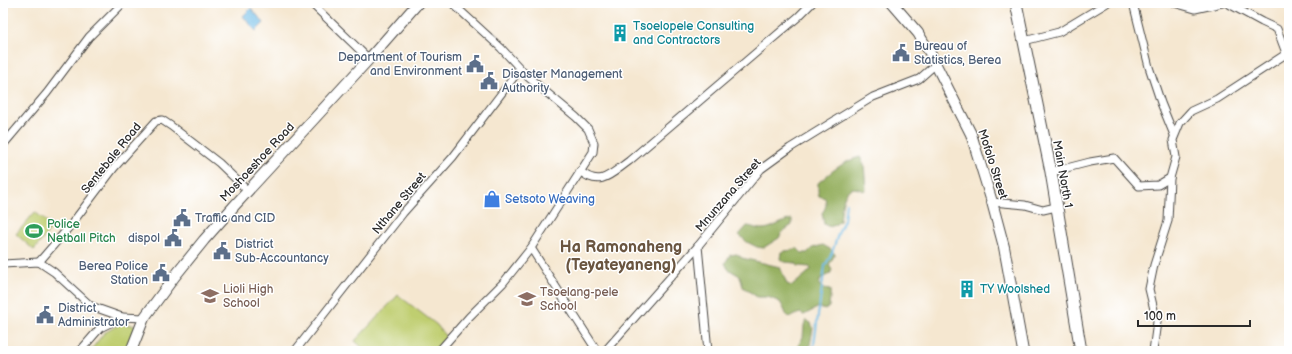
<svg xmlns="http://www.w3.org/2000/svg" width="1292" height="354" font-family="'Balsamiq Sans',sans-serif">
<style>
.green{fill:#bfce70;stroke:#757c4e}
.forest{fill:#97b162;stroke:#616e46}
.water{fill:#6bbae6;stroke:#4b7288}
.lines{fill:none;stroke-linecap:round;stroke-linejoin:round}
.stream{stroke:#6bbae6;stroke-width:2}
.street-casing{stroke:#494744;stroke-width:9}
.secondary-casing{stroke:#494744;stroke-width:12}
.primary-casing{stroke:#494744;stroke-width:13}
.street{stroke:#fff;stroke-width:7}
.secondary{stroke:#fff;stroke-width:10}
.primary{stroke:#fff;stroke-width:11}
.labels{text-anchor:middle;stroke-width:3;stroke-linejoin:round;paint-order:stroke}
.culture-label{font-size:12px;fill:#0d838f;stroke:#fff;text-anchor:start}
.service-label{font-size:12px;fill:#4e5e75;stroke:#fff;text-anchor:start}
.street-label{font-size:12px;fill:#2b2b2b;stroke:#fff}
.shop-label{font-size:12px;fill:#366cbe;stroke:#fff;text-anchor:start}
.leisure-label{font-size:12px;fill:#27864d;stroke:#fff;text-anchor:start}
.education-label{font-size:12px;fill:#785e54;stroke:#fff;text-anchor:start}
.district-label{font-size:16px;font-weight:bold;fill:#6a5540;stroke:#fff}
</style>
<rect width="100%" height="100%" fill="#fff"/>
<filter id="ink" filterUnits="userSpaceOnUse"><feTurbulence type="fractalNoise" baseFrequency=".025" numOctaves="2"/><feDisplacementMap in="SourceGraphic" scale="8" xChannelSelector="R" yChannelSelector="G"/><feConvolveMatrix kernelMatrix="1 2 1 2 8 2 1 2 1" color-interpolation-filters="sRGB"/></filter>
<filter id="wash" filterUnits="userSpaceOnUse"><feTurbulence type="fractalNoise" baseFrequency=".012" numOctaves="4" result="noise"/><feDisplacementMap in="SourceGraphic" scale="16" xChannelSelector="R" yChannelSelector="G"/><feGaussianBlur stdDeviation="0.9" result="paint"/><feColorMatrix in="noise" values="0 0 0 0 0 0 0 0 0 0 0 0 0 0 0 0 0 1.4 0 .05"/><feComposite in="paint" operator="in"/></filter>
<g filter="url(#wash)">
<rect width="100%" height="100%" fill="#f5e7d0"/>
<g class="green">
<path d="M 35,212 L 53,227 L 34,250 L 16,234 Z"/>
<path d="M 398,295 L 437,325 L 446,337 L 434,351 L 366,351 L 355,341 Z"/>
<path d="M 122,323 L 136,326 L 125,351 L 90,351 L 104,333 Z"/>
</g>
<g class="forest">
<path d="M 860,157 L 864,164 L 866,189 L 863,191 C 842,179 842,208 840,221 C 833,226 831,229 824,224 L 822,213 C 826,208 827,204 825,198 L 819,196 L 818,191 L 818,183 C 830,173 843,161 860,157 Z"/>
<path d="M 792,219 L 792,225 L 782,232 L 779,238 L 763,248 L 757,247 L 747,242 L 739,235 L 747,226 C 752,226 756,229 760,229 C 771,230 781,221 792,219 Z"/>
<path d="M 823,245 L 830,249 L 835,254 L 829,265 L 832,270 L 830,274 L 821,278 L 819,285 L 824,289 L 830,290 C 831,296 829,301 829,307 L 825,310 L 819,307 L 804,315 L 800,313 L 790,317 L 787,316 L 783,307 L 780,302 L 768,297 L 757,297 L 743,287 L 740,276 L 728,269 L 725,263 L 730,255 L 737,254 L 742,258 L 780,267 L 787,284 L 792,286 L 811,270 L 810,267 L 798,266 L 796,263 L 784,262 L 780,259 L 781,252 C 787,250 792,251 797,248 L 802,253 L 807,253 L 812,248 Z"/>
<path d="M 806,320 L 811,323 L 813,328 L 809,351 L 795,351 L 803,337 L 804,325 Z"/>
</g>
<path class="water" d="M 251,8 L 264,23 L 256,31 L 243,16 Z"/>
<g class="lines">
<path class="stream" d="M 813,351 L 825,266 L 832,253 L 838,234 L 844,220 L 846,203"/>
</g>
</g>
<g filter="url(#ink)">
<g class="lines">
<g class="street-casing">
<g id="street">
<path d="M 311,3 L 369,59"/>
<path d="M 1133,3 L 1149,67 L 1161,103 L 1174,135"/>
<path d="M 1174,3 L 1195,9 L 1222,3"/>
<path d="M 1227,3 L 1262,22 L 1277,29 L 1286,53"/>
<path d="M 1024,41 L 1059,32 L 1107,3"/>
<path d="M 3,145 L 47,93 L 89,37 L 123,3"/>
<path d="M 580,171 C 600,188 611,174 629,161 L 798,17 L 812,3"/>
<path d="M 1051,172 L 1090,162 L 1114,158 L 1139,186 L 1158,185 L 1170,178 L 1176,157 L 1173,140 L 1180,123 L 1191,111 L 1217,99 L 1289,52"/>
<path d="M 992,202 L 1025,205 L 1043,210 L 1056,207"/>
<path d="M 698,246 L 708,351"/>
<path d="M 531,248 L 597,351"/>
<path d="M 39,262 L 70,226 L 114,168 L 156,121 L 162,120 L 171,126 L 219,163 L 248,191"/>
<path d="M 3,264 L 39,262 L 54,272 L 91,306 L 122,317"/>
<path d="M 80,351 L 100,328 L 122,317 L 144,318"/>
<path d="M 295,351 L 403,213 L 453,157 L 520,69"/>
<path d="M 439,351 L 469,317 L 503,283 L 531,248 L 593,152 L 594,143 L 588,129 L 576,117 L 528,77 L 501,48 L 452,3"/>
<path d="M 605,351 L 698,246 L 761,169 L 790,148 L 873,97 L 919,79 L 936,64"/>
<path d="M 1153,351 L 1157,322 L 1149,289 L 1154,265 L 1168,221 L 1170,178"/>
</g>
</g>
<g class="secondary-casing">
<g id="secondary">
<path d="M 892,3 L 918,33 L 930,53 L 971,134 L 992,202 L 1004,247 L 1023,351"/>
<path d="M 131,351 L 144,318 L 175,276 L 204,240 L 235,205 L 369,59 L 418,3"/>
</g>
</g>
<g class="primary-casing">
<path id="primary" d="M 1016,3 L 1051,172 L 1081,351"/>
</g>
<use href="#street" class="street"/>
<use href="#secondary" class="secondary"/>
<use href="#primary" class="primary"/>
</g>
</g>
<defs>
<g id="building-bare" transform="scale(1.38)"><path d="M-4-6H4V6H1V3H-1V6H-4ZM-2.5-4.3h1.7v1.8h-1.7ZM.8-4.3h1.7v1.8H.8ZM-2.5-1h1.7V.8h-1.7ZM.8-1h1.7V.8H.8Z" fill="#0f9aa8" stroke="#fff" stroke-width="2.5" paint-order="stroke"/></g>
<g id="civic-bare" transform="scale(1.38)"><path d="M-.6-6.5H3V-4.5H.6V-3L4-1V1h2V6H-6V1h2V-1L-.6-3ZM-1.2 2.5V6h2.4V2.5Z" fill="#5c6f8a" stroke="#fff" stroke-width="2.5" paint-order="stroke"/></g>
<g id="shop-bare" transform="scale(1.38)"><path d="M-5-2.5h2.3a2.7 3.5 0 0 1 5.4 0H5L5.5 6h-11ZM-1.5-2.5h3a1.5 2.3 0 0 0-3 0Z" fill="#3f7fe0" stroke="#fff" stroke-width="2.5" paint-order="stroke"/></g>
<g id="stadium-bare" transform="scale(1.38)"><path d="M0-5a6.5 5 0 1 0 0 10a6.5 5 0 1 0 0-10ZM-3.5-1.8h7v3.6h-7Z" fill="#2e9e5b" stroke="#fff" stroke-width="2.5" paint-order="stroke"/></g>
<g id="school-bare" transform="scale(1.38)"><path d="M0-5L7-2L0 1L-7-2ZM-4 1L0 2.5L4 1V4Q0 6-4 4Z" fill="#8d6e63" stroke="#fff" stroke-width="2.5" paint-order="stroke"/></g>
</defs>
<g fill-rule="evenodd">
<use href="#building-bare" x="620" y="33"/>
<use href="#civic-bare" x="901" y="53"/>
<use href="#civic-bare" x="475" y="64"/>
<use href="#civic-bare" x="489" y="81"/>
<use href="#shop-bare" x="492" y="199"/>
<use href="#civic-bare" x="182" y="218"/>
<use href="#stadium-bare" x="34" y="231"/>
<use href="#civic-bare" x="173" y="238"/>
<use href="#civic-bare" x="222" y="251"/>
<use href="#civic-bare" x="161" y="273"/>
<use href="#building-bare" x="967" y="289"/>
<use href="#school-bare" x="210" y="296"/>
<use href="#school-bare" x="527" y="299"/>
<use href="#civic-bare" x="45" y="315"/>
</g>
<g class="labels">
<g class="culture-label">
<text x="633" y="30">Tsoelopele Consulting<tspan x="633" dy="14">and Contractors</tspan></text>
<text x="980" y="293">TY Woolshed</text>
</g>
<g class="service-label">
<text x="914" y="50">Bureau of<tspan x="914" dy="14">Statistics, Berea</tspan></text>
<text x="462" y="61" text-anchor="end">Department of Tourism<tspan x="462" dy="14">and Environment</tspan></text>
<text x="502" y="78">Disaster Management<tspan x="502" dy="14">Authority</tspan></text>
<text x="195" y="222">Traffic and CID</text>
<text x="160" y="242" text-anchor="end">dispol</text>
<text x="235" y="248">District<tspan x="235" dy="14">Sub-Accountancy</tspan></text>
<text x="148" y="270" text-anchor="end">Berea Police<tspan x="148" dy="14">Station</tspan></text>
<text x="58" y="312">District<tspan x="58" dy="14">Administrator</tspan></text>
</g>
<g class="street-label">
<text transform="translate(111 158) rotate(-51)" y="4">Sentebale Road</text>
<text transform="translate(257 162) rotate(-47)" y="4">Moshoeshoe Road</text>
<text transform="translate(993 164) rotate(72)" y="4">Mofolo Street</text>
<text transform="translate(1063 174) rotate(80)" y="4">Main North 1</text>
<text transform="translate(728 195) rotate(-49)" y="4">Mnunzana Street</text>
<text transform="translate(399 203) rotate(-50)" y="4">Nthane Street</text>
</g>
<g class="shop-label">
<text x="505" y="203">Setsoto Weaving</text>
</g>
<g class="leisure-label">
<text x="47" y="228">Police<tspan x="47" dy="14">Netball Pitch</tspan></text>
</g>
<g class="education-label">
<text x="223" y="293">Lioli High<tspan x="223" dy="14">School</tspan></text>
<text x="540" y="296">Tsoelang-pele<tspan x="540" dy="14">School</tspan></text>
</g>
<g class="district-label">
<text x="621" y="252">Ha Ramonaheng<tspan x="621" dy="18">(Teyateyaneng)</tspan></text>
</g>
</g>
<rect width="1292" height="354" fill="none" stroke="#fff" stroke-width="16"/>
<path d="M1138 320v6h112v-6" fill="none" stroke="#2b2b2b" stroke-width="2"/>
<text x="1144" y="320" font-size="12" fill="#2b2b2b" stroke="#ffffff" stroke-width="3" paint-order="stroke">100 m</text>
</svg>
